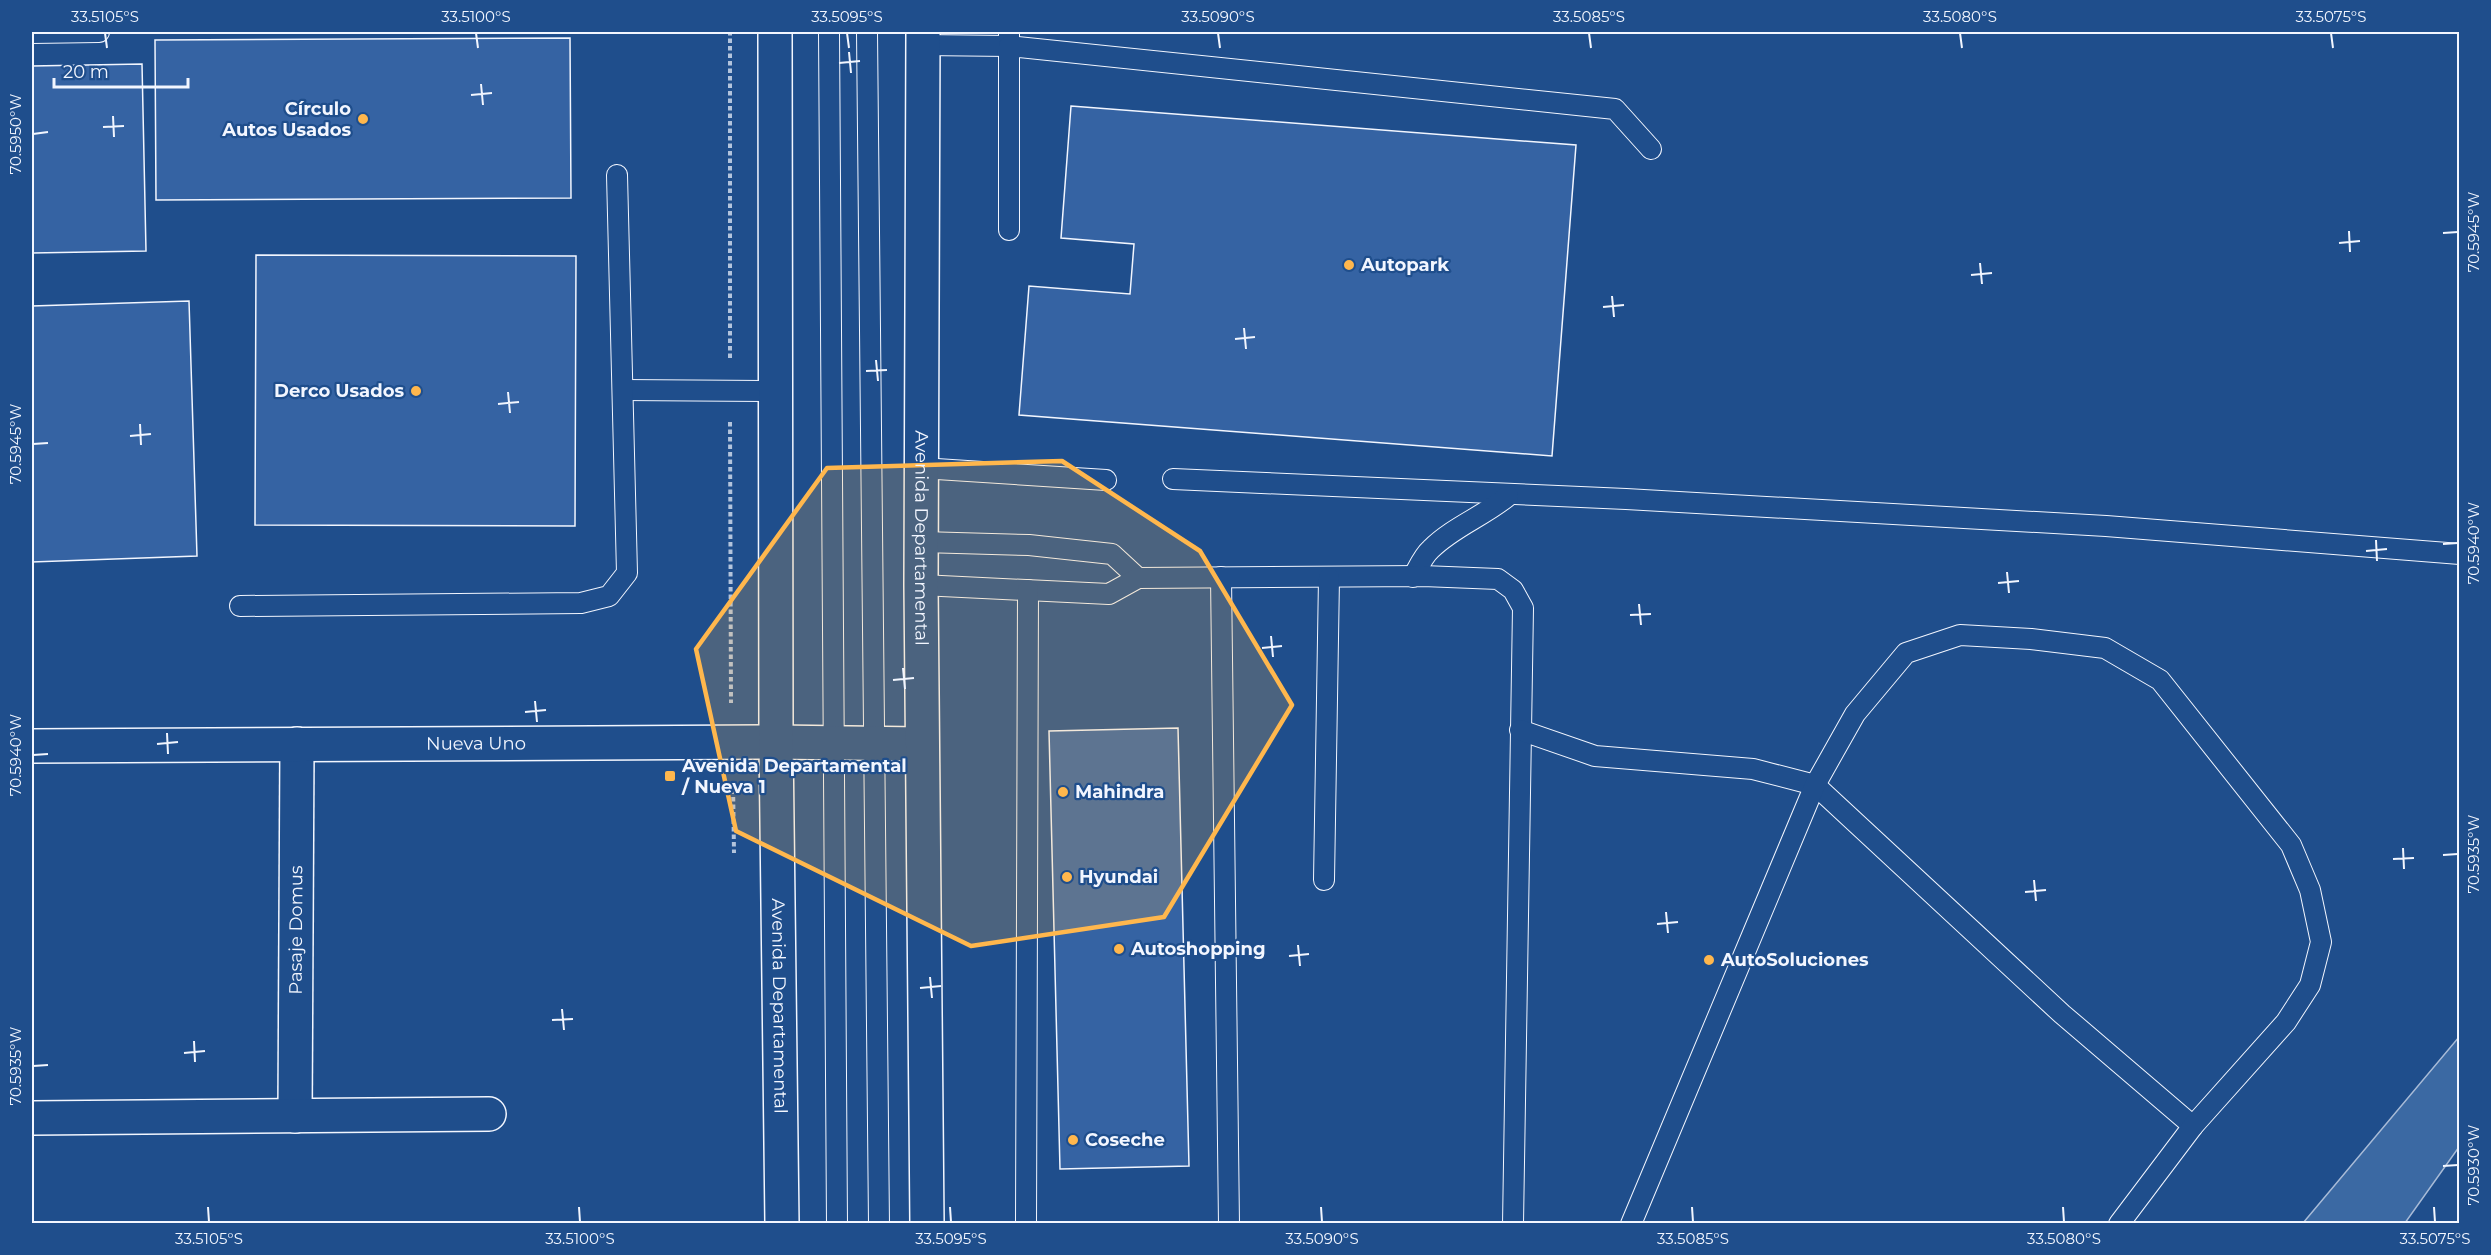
<svg xmlns="http://www.w3.org/2000/svg" width="2491" height="1255" font-family="Montserrat,sans-serif">
<style>
.water{fill:#3b69a3;stroke:#a8bbd7;stroke-width:1.5}
.building{fill:#3563a3;stroke:#f2f6ff;stroke-width:1.5}
.lines{fill:none;stroke-linecap:round;stroke-linejoin:round}
.service-casing{stroke:#f2f6ff;stroke-width:22}
.minor-casing{stroke:#f2f6ff;stroke-width:36}
.tertiary-casing{stroke:#f2f6ff;stroke-width:36}
.primary-casing{stroke:#f2f6ff;stroke-width:36}
.path{stroke:#b3c4dc;stroke-width:4;stroke-dasharray:4.5 3;stroke-linecap:butt}
.service{stroke:#1f4e8c;stroke-width:20}
.minor{stroke:#1f4e8c;stroke-width:33}
.tertiary{stroke:#1f4e8c;stroke-width:33}
.primary{stroke:#1f4e8c;stroke-width:33}
.marked{fill:#ffb74d;fill-opacity:0.2;stroke:#ffb74d;stroke-width:4.5;stroke-linejoin:round}
.ticks{fill:none;stroke:#f2f6ff;stroke-width:2}
.poi-dot{fill:#ffb74d;stroke:#1f4e8c;stroke-width:2}
.labels{text-anchor:middle;stroke-width:4.5;stroke-linejoin:round;paint-order:stroke}
.poi-label{font-size:18px;font-weight:bold;fill:#f2f6ff;stroke:#1f4e8c;text-anchor:start}
.street-label{font-size:18px;fill:#f2f6ff;stroke:#1f4e8c}
.neatline{fill:none;stroke:#f2f6ff;stroke-width:2}
.ticks-label{font-size:15px;text-anchor:middle;fill:#f2f6ff}
</style>
<rect width="100%" height="100%" fill="#1f4e8c"/>
<path class="water" d="M 2459,1037 L 2459,1147 L 2405,1223 L 2303,1223 Z"/>
<g class="building">
<path d="M 570,38 L 571,198 L 156,200 L 155,40 Z"/>
<path d="M 142,64 L 146,251 L 32,253 L 32,66 Z"/>
<path d="M 1071,106 L 1576,145 L 1552,456 L 1019,415 L 1029,286 L 1130,294 L 1134,244 L 1061,238 Z"/>
<path d="M 256,255 L 576,256 L 575,526 L 255,525 Z"/>
<path d="M 189,301 L 197,556 L 32,562 L 32,306 Z"/>
<path d="M 1178,728 L 1189,1166 L 1060,1169 L 1049,731 Z"/>
</g>
<g class="lines">
<g class="service-casing">
<g id="service">
<path d="M 829,32 L 837,1224"/>
<path d="M 867,32 L 879,1224"/>
<path d="M 32,33 L 99,32"/>
<path d="M 923,45 L 1009,46 L 1009,32"/>
<path d="M 1009,230 L 1009,46 L 1615,109 L 1651,149"/>
<path d="M 623,390 L 775,391"/>
<path d="M 921,468 L 1106,480"/>
<path d="M 1173,479 L 1626,499 L 2106,526 L 2460,554"/>
<path d="M 922,542 L 1029,545 L 1112,554 L 1138,578"/>
<path d="M 1221,577 L 1229,1224"/>
<path d="M 1413,577 C 1418,568 1423,556 1431,549 C 1453,527 1484,516 1508,496"/>
<path d="M 921,585 L 1109,594 L 1138,578 L 1423,576 L 1498,579 L 1513,590 L 1523,608 L 1513,1224"/>
<path d="M 240,606 L 581,603 L 609,596 L 627,573 L 617,175"/>
<path d="M 1520,730 L 1595,756 L 1753,769 L 1815,785 L 2062,1014 L 2193,1126"/>
<path d="M 1324,880 L 1329,578"/>
<path d="M 1026,1224 L 1028,590"/>
<path d="M 1631,1224 L 1815,785 L 1855,714 L 1906,653 L 1960,635 L 2031,639 L 2105,648 L 2160,680 L 2291,845 L 2310,890 L 2321,942 L 2310,985 L 2286,1022 L 2193,1126 L 2119,1224"/>
</g>
</g>
<g class="minor-casing">
<g id="minor">
<path id="s1" d="M 295,1116 L 297,744"/>
<path d="M 32,1118 L 489,1114"/>
</g>
</g>
<g class="tertiary-casing">
<g id="tertiary">
<path id="s2" d="M 32,746 L 776,742 L 921,744"/>
</g>
</g>
<g class="primary-casing">
<g id="primary">
<path id="s3" d="M 775,32 L 776,742 L 782,1224"/>
<path id="s4" d="M 923,32 L 921,585 L 927,1224"/>
</g>
</g>
<g class="path">
<path d="M 730,358 L 730,32"/>
<path d="M 730,422 L 731,703"/>
<path d="M 733,782 L 734,853"/>
</g>
<use href="#service" class="service"/>
<use href="#minor" class="minor"/>
<use href="#tertiary" class="tertiary"/>
<use href="#primary" class="primary"/>
</g>
<path class="marked" d="M 1062,461 L 1200,551 L 1292,705 L 1164,917 L 971,946 L 736,831 L 696,649 L 827,468 Z"/>
<path class="ticks" d="M 105,33 L 107,48M 476,33 L 478,48M 847,33 L 849,48M 1218,33 L 1220,48M 1589,33 L 1591,48M 1960,33 L 1962,48M 2331,33 L 2333,48M 849,52 L 851,73M 839,63 L 860,61M 481,84 L 483,105M 471,95 L 492,93M 113,116 L 114,137M 103,127 L 124,126M 33,134 L 48,132M 2349,231 L 2350,252M 2443,233 L 2458,232M 2339,243 L 2360,241M 1980,263 L 1982,284M 1971,275 L 1992,273M 1612,296 L 1614,317M 1603,307 L 1624,305M 1244,328 L 1246,349M 1235,339 L 1255,337M 876,360 L 878,381M 866,371 L 887,370M 508,392 L 510,413M 498,404 L 519,402M 140,424 L 141,445M 130,436 L 151,434M 33,444 L 48,443M 2376,540 L 2377,561M 2443,544 L 2458,543M 2366,551 L 2387,549M 2007,572 L 2009,593M 1998,583 L 2019,581M 1639,604 L 1641,625M 1630,615 L 1651,614M 1271,636 L 1273,657M 1262,648 L 1282,646M 903,668 L 905,689M 893,680 L 914,678M 535,701 L 537,722M 525,712 L 546,710M 167,733 L 168,754M 157,744 L 178,742M 33,755 L 48,754M 2403,848 L 2404,869M 2443,855 L 2458,854M 2393,859 L 2414,858M 2034,880 L 2036,901M 2025,892 L 2046,890M 1666,912 L 1668,933M 1657,924 L 1678,922M 1298,945 L 1300,966M 1289,956 L 1309,954M 930,977 L 932,998M 920,988 L 941,986M 562,1009 L 564,1030M 552,1020 L 573,1019M 194,1041 L 195,1062M 184,1053 L 205,1051M 33,1066 L 48,1065M 2443,1166 L 2458,1165M 208,1207 L 209,1222M 579,1207 L 580,1222M 950,1207 L 951,1222M 1321,1207 L 1322,1222M 1692,1207 L 1693,1222M 2063,1207 L 2064,1222M 2434,1207 L 2435,1222"/>
<g class="poi-dot">
<circle cx="363" cy="119" r="6"/>
<circle cx="1349" cy="265" r="6"/>
<circle cx="416" cy="391" r="6"/>
<rect x="664" y="770" width="12" height="12" rx="3"/>
<circle cx="1063" cy="792" r="6"/>
<circle cx="1067" cy="877" r="6"/>
<circle cx="1119" cy="949" r="6"/>
<circle cx="1709" cy="960" r="6"/>
<circle cx="1073" cy="1140" r="6"/>
</g>
<g class="labels">
<g class="poi-label">
<text x="351" y="115" text-anchor="end">Círculo<tspan x="351" dy="21">Autos Usados</tspan></text>
<text x="1361" y="271">Autopark</text>
<text x="404" y="397" text-anchor="end">Derco Usados</text>
<text x="682" y="772">Avenida Departamental<tspan x="682" dy="21">/ Nueva 1</tspan></text>
<text x="1075" y="798">Mahindra</text>
<text x="1079" y="883">Hyundai</text>
<text x="1131" y="955">Autoshopping</text>
<text x="1721" y="966">AutoSoluciones</text>
<text x="1085" y="1146">Coseche</text>
</g>
<g class="street-label">
<text dy="6" stroke="none"><textPath href="#s4" startOffset="506">Avenida Departamental</textPath></text>
<text dy="6" stroke="none"><textPath href="#s2" startOffset="444">Nueva Uno</textPath></text>
<text dy="6" stroke="none"><textPath href="#s1" startOffset="186">Pasaje Domus</textPath></text>
<text dy="6" stroke="none"><textPath href="#s3" startOffset="974">Avenida Departamental</textPath></text>
</g>
</g>
<rect width="2491" height="1255" fill="none" stroke="#1f4e8c" stroke-width="66"/>
<path d="M54 78v9h134v-9" fill="none" stroke="#f2f6ff" stroke-width="3"/>
<text x="63" y="78" font-size="18" fill="#f2f6ff" stroke="#1f4e8c" stroke-width="4.5" paint-order="stroke">20 m</text>
<rect x="33" y="33" width="2425" height="1189" class="neatline"/>
<g class="ticks-label">
<text x="105" y="22">33.5105°S</text>
<text x="476" y="22">33.5100°S</text>
<text x="847" y="22">33.5095°S</text>
<text x="1218" y="22">33.5090°S</text>
<text x="1589" y="22">33.5085°S</text>
<text x="1960" y="22">33.5080°S</text>
<text x="2331" y="22">33.5075°S</text>
<text transform="translate(16 134) rotate(-90)" y="5">70.5950°W</text>
<text transform="translate(2474 232) rotate(-90)" y="5">70.5945°W</text>
<text transform="translate(16 444) rotate(-90)" y="5">70.5945°W</text>
<text transform="translate(2474 543) rotate(-90)" y="5">70.5940°W</text>
<text transform="translate(16 755) rotate(-90)" y="5">70.5940°W</text>
<text transform="translate(2474 854) rotate(-90)" y="5">70.5935°W</text>
<text transform="translate(16 1066) rotate(-90)" y="5">70.5935°W</text>
<text transform="translate(2474 1165) rotate(-90)" y="5">70.5930°W</text>
<text x="209" y="1244">33.5105°S</text>
<text x="580" y="1244">33.5100°S</text>
<text x="951" y="1244">33.5095°S</text>
<text x="1322" y="1244">33.5090°S</text>
<text x="1693" y="1244">33.5085°S</text>
<text x="2064" y="1244">33.5080°S</text>
<text x="2435" y="1244">33.5075°S</text>
</g>
</svg>
